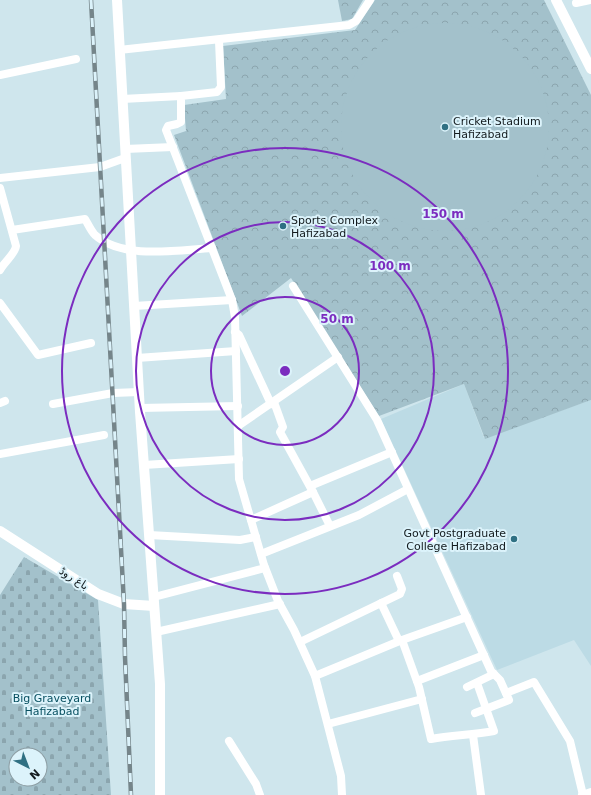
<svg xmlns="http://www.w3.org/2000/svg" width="591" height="795" font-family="'DejaVu Sans',Cairo,sans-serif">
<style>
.built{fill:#bcdbe5}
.cemetery{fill:url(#cemetery-stones);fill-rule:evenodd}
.park{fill:url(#park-crowns)}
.garden{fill:#a3c1cb}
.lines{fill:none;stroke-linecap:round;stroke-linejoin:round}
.minor{stroke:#fff;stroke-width:8}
.tertiary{stroke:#fff;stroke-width:10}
.rail-casing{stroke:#75858a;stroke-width:4.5}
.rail{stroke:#dcf3fb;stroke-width:3;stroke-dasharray:9;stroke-linecap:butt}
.ring{fill:none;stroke:#7b2cbf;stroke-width:2}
.poi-dot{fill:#2f7083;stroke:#dcf3fb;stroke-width:1.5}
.labels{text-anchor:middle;stroke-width:4;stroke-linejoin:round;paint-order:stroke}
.poi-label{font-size:11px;fill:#131b1e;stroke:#dcf3fb;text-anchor:start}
.street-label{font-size:11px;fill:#131b1e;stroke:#dcf3fb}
.park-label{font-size:11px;fill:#085061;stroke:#dcf3fb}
.centre{fill:#7b2cbf;stroke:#dcf3fb;stroke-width:2}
.ring-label{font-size:12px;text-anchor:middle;font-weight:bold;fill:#7b2cbf;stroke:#dcf3fb;stroke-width:4;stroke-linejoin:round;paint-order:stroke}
</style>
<defs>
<pattern id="cemetery-stones" width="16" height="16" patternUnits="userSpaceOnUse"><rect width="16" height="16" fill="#a3c1cb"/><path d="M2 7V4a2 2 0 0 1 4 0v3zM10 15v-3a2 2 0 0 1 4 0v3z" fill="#8ba5ae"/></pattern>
<pattern id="park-crowns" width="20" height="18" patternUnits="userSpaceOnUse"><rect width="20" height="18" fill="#a3c1cb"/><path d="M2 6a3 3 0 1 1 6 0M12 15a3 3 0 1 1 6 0" fill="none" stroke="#8ba5ae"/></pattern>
</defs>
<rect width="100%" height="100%" fill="#cfe6ed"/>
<path class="built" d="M 464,384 L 484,438 L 591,400 L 591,666 L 574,640 L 497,670 L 381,419 Z"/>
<path class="cemetery" d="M 24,557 L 98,600 L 111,795 L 0,795 L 0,595 ZM 16,755 L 40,755 L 40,779 L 16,779 Z"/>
<g class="park">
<path d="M 338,0 L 363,0 L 352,19 L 342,21 Z"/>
<path d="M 375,0 L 544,0 L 591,95 L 591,400 L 485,439 L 464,384 L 379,416 L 291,278 L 242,316 L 174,135 L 186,131 L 184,105 L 226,99 L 223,46 L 355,30 Z"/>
</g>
<circle class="garden" cx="445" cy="127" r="104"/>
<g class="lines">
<g class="minor">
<path d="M 576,3 L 590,0"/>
<path d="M 219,41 L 221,87 L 217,92 L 181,96 L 181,122 L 177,124 L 168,126 L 166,130 L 232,300 L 235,317 L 239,479 L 264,565 L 278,601 L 294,630 L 315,676 L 341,776 L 342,795"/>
<path d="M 119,50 L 349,25 L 356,21 L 370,0"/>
<path d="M 0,75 L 76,59"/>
<path d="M 122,99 L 181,96"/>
<path d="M 125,149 L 173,147"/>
<path d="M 0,178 L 100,167 L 125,158"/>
<path d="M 0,188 L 16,246 C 15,254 5,261 0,270"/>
<path d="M 12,230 L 85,219 C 88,224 91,231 95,235 C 123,260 177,250 212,248"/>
<path d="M 293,286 L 377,420 L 491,671 L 500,680 L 509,700 L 475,713"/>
<path d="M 0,303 L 38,355 L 91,343"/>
<path d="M 134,306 L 232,300"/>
<path d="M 235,332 L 239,335 L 271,404"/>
<path d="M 137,358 L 236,351"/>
<path d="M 274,402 L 283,427 L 280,432 L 313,492 L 330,526"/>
<path d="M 0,403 L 5,401"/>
<path d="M 53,404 L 113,393 L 139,392"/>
<path d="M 140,408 L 238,406"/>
<path d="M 238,426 L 338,357"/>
<path d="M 0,454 L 104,435"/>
<path d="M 144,465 L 239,459"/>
<path d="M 310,486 L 392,452"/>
<path d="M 251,520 L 313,492"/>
<path d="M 149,535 L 240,540 L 256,537"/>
<path d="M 261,554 L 359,515 L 408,489"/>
<path d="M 154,597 L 265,568"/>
<path d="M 381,603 L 399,641"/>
<path d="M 156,632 L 280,604"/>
<path d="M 402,640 L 419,687 L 431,739 C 452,735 473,735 494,731 L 477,683"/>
<path d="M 300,642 L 400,594 L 402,589 L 397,576"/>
<path d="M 315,676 L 402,640 L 467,617"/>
<path d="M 417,681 L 484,655"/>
<path d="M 467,687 L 494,674"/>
<path d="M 506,693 L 534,682 L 570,741 L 583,795"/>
<path d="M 328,724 L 422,699"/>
<path d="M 473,735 L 481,795"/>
<path d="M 229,741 L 256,784 L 260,795"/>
<path d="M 582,795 L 591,792"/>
</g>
<g class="tertiary">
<path d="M 117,0 L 140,412 L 160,684 L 160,795"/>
<path d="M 556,0 L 591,69"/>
<path d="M 0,531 L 98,594 L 124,604 L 154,606"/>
</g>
<g class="rail-casing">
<path id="rail" d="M 91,0 L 124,604 L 125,657 L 131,795"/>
</g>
<use href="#rail" class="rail"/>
</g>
<g class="ring">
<circle cx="285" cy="371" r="74"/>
<circle cx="285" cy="371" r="149"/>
<circle cx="285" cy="371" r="223"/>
</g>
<g class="poi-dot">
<circle cx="445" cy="127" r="4"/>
<circle cx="283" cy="226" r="4"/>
<circle cx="514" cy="539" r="4"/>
</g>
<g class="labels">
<g class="poi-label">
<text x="453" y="125">Cricket Stadium<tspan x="453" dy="13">Hafizabad</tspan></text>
<text x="291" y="224">Sports Complex<tspan x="291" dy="13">Hafizabad</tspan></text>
<text x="506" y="537" text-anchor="end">Govt Postgraduate<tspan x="506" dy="13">College Hafizabad</tspan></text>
</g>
<g class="street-label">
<text transform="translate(74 578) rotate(33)" y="4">باغ روڈ</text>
</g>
<g class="park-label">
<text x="52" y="702">Big Graveyard<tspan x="52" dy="13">Hafizabad</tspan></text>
</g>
</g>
<circle cx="285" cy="371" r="6" class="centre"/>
<g class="ring-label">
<text x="443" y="218">150 m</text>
<text x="390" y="270">100 m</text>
<text x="337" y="323">50 m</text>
</g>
<g transform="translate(28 767) rotate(138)"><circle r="19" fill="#dcf3fb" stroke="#8c9da3"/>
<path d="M0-3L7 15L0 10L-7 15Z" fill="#2f7083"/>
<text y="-6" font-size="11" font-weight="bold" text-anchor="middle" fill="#131b1e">N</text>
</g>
</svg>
